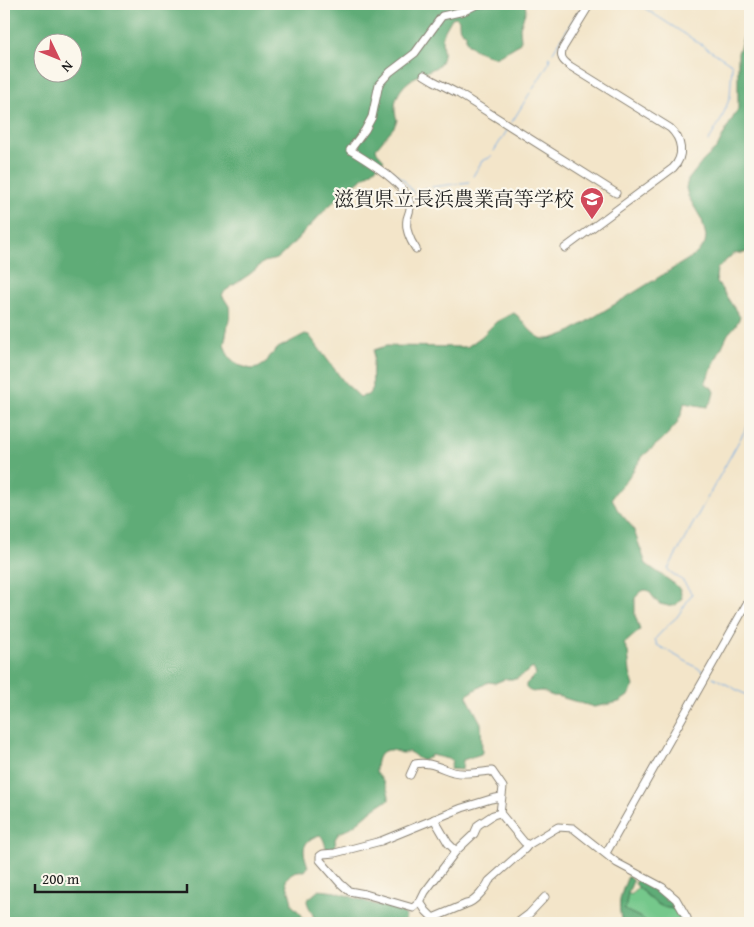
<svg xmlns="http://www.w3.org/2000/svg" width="754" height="927" font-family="'Gentium Book Plus','Noto Serif JP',serif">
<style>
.green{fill:#74c88b;stroke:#487254}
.forest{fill:#5fac77;stroke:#3e644a;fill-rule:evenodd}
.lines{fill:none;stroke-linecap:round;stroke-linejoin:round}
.stream{stroke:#77ade5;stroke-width:1}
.minor-casing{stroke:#888072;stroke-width:9}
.minor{stroke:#fff;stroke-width:7}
.labels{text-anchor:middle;stroke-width:4.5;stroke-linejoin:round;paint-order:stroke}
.poi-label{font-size:20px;fill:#1c1c1c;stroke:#fbf7ec;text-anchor:end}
</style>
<rect width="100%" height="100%" fill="#fbf7ec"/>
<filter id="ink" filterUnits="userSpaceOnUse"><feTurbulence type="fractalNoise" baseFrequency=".02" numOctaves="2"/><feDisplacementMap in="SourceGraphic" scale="10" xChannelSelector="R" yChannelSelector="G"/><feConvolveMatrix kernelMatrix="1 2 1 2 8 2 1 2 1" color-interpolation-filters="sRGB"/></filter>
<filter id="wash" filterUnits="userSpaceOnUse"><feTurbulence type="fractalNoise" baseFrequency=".0096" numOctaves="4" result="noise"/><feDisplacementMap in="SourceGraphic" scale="20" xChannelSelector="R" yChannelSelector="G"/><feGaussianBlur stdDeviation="1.12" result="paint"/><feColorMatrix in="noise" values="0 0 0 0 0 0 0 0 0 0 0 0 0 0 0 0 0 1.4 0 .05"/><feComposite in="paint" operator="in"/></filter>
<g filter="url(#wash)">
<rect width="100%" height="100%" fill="#f3e5c9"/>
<path class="green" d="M 638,887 C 648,896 660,909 674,909 L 680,916 L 682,923 L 648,923 C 642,917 632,914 624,910 L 628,893 L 631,895 Z"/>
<g class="forest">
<path d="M 4,4 L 525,4 L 526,10 L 520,27 L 521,40 L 519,44 L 511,49 L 495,57 L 491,56 L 475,50 L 469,45 L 466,41 L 466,33 C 459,31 459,27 459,20 L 456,17 L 452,18 C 449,24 443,32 442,39 C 442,47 445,54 441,62 C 437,69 428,70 421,74 C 402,83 390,99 397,120 L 394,127 L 376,148 L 377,152 L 384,160 L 371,172 L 345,191 L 327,208 L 284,253 L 277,259 L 264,262 L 250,274 L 225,291 L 222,295 L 229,306 L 230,315 L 224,345 L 229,357 L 238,365 L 251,369 L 258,368 L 266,363 L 270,356 L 278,348 L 305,334 L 309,335 L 344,382 L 360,397 L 368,395 L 373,388 C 372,375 373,363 374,350 L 386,346 L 467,347 L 481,337 L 496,322 L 513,313 L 517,315 C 523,322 535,338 544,339 C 552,340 561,335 568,333 L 695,255 L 705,244 L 706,236 L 702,220 L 688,196 L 686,188 L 688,180 L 703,161 L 717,148 L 727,128 L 738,109 L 738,53 L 745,31 L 750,22 L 750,252 L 733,254 L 717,269 L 716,277 L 717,282 L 740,317 L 736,325 L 728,334 L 705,383 L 712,388 L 714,392 L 712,400 L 707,407 L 684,403 L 682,413 L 676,425 L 663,439 L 643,456 L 628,478 L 614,494 L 612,498 L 617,509 L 633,528 L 646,564 L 676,585 L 680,590 L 682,598 C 677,604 676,607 668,606 C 666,605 663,605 660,604 C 649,597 650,580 635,598 L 635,615 L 640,630 L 624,644 L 628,651 L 630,673 L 634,686 L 628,696 L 619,702 L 594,707 L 557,696 C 550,697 547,692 541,691 C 533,691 533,694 526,688 L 526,684 L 536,674 L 533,668 L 516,679 L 505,679 L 495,683 L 488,682 L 467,695 L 467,697 L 481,723 L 482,752 L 481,754 L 463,760 L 462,770 L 450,769 L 452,760 L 431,755 C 429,757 426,759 424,760 C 419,761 415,755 411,753 C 405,750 409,753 403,753 C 400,753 395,751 392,750 C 378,749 376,761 376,772 C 382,779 390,790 389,800 C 371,806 359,827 339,833 L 335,839 L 336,850 L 328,853 C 325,847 325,839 320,835 C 312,837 304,842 304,851 C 304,856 307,863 308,867 L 305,871 C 297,870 290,872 286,880 C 287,887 292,899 292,905 L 301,914 L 305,923 L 4,923 ZM 42,42 L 72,42 L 72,72 L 42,72 Z"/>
<path d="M 628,876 L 633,881 L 628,893 L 625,910 C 632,914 642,917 648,923 L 622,923 C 617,902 620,896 628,876 Z"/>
<path d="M 637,879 L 642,879 L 672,899 L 675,903 L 677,907 L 675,908 C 659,911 647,895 636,885 L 635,883 L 636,880 Z"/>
<path d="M 319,890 L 336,892 L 380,906 L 393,908 L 406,915 L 405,923 L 309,923 L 314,919 C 313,912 307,906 307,900 Z"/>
</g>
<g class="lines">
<g class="stream">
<path d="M 638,4 L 730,63 L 732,65 L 730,97 L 721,120 L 708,142"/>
<path d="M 582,6 L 583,4"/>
<path d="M 553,52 L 579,10"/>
<path d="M 533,89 L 550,61 L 549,57"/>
<path d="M 512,122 L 530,93"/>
<path d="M 494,151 L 508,129"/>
<path d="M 383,167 L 386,166 L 403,179 L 416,196 L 424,188 L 427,188"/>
<path d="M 473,176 L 482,161 L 489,158 L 492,155"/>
<path d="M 432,187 L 469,182"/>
<path d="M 703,671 L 657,645 L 655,639 L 670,623 L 677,617 L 692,594 L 683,581 L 669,571 L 668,569 L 750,421"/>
<path d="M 713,677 L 750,697"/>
</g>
</g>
</g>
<g filter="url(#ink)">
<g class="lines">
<g class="minor-casing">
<g id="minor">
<path d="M 424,75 L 434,81 L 459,94 L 616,193"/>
<path d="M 565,248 L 673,168 C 685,156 682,139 670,128 L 570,66 C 563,61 559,57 563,48 L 590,4"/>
<path d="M 416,249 C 410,240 405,230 407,219 C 408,215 411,209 410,204 C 407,184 366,160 350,150 L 365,130 L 372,117 L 379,84 L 390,72 L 415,53 L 442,16 L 464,11 L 478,4"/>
<path d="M 410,775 L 415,764 C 429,761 440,768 453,772 C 465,775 480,772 492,771 L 503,787 L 500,813 L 524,842 L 528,845"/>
<path d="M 500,813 L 493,815 L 478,825 L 474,834 L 456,851 L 425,892 L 420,902 L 413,908 L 365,894 L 349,891 L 340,883 L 320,860 L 320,856 L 323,854 L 335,853 L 381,841 L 462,808 L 491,799 L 501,797"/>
<path d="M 434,819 L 448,843 L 456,851"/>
<path d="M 606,853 L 750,598"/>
<path d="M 420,902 L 426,911 L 433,918 L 466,904 C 474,903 486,888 489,881 L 525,849 L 528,845 L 558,827 L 573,828 L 617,863 L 662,887 L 676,899 L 687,918 L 688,923"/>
<path d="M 517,923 L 529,914 L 545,897"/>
</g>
</g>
<use href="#minor" class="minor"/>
</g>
</g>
<defs>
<g id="school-pin" transform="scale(1.25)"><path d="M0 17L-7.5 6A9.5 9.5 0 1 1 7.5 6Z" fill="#d1495b" stroke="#fbf7ec"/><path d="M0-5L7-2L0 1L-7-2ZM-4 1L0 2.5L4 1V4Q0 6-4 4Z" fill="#fff"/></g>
</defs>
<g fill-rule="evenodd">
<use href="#school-pin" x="592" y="199"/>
</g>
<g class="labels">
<g class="poi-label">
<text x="574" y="206">滋賀県立長浜農業高等学校</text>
</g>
</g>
<rect width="754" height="927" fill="none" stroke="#fbf7ec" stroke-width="20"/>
<g transform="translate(58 58) rotate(133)"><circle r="24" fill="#fbf7ec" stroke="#a29f99"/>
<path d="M0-4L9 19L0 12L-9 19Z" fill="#d1495b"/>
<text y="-8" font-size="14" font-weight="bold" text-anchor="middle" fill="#1c1c1c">N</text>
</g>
<path d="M35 884v8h152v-8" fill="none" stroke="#1c1c1c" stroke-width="2.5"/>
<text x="42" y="884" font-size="15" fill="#1c1c1c" stroke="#fbf7ec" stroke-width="4" paint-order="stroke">200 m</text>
</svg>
